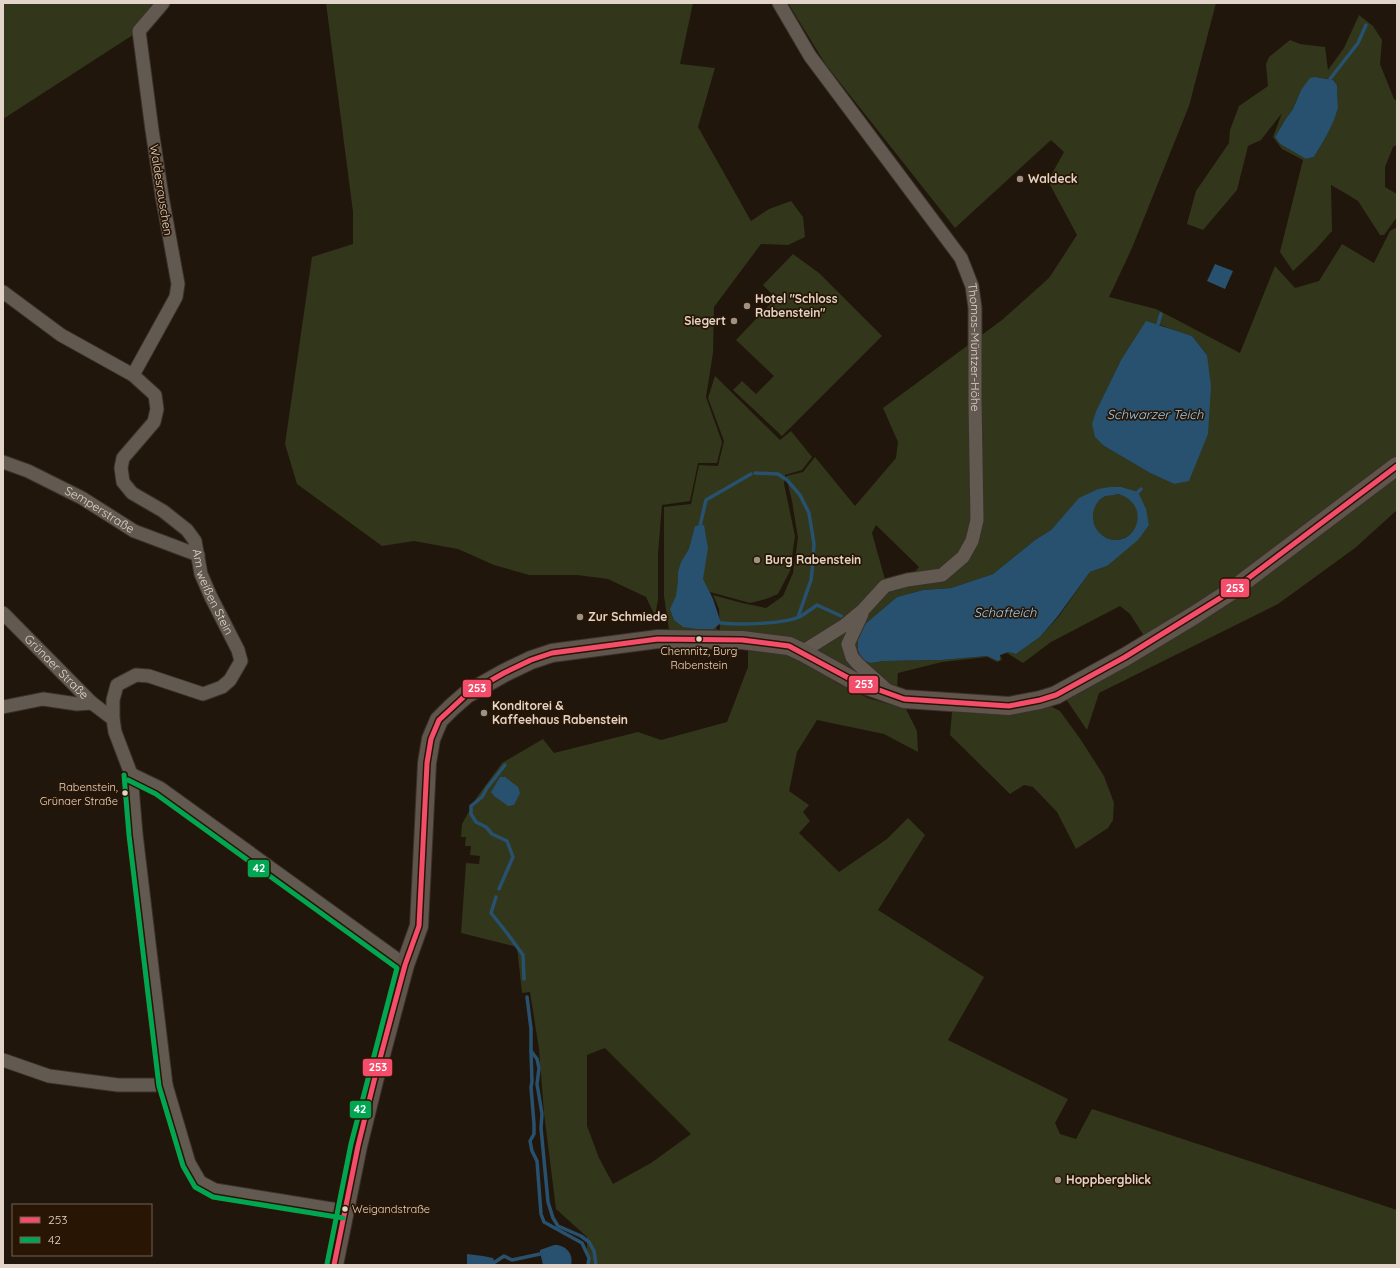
<svg xmlns="http://www.w3.org/2000/svg" width="1400" height="1268" font-family="Quicksand,sans-serif">
<style>
.green{fill:#32361b;fill-rule:evenodd}
.water{fill:#27516e;fill-rule:evenodd}
.lines{fill:none;stroke-linecap:round;stroke-linejoin:round}
.stream{stroke:#27516e;stroke-width:3.5}
.street-casing{stroke:#3a312b;stroke-width:15}
.secondary-casing{stroke:#3a312b;stroke-width:20}
.street{stroke:#625951;stroke-width:13}
.secondary{stroke:#60554c;stroke-width:18}
.bus-1-casing{stroke:#291503;stroke-width:8}
.bus-2-casing{stroke:#291503;stroke-width:8}
.bus-1{stroke:#f44d6c;stroke-width:5}
.bus-2{stroke:#00a651;stroke-width:5}
.poi-dot{fill:#9e9286;stroke:#291503;stroke-width:1.5}
.bus-dot{fill:#e2d4c8;stroke:#291503;stroke-width:1.5}
.labels{text-anchor:middle;stroke-width:3.5;stroke-linejoin:round;paint-order:stroke}
.bus-label{font-size:11px;fill:#e2d4c8;stroke:#291503}
.poi-label{font-size:12px;font-weight:bold;fill:#e2d4c8;stroke:#291503;text-anchor:start}
.street-label{font-size:12px;fill:#e2d4c8;stroke:#291503}
.water-label{font-size:13px;font-style:italic;fill:#95cdf7;stroke:#291503}
.line-badge{stroke:#291503;stroke-width:1.5}
.badge-label{font-size:11px;text-anchor:middle;font-weight:bold;fill:#fff}
</style>
<rect width="100%" height="100%" fill="#21160b"/>
<g class="green">
<path d="M 3,3 L 163,3 L 139,31 L 3,119 Z"/>
<path d="M 326,3 L 693,3 L 680,64 L 715,68 L 698,127 L 751,221 L 769,209 L 791,201 L 803,217 L 805,237 L 788,245 L 761,244 L 714,307 L 713,353 L 706,397 L 722,442 L 717,463 L 698,463 L 690,501 L 662,505 L 658,554 L 658,600 L 655,616 L 646,597 L 608,579 L 577,575 L 529,575 L 494,565 L 458,549 L 414,541 L 382,546 L 297,484 L 285,444 L 312,257 L 353,244 L 353,212 Z"/>
<path d="M 788,3 L 1216,3 L 1189,106 L 1132,248 L 1109,297 L 1156,309 L 1240,353 L 1275,266 L 1295,288 L 1319,281 L 1342,244 L 1374,263 L 1390,231 L 1397,227 L 1397,510 L 1355,548 L 1278,604 L 1099,693 L 1087,730 L 1066,699 L 1146,639 L 1130,614 L 1120,606 L 1051,642 L 1023,663 L 1007,653 L 1000,655 L 1002,660 L 997,662 L 987,657 L 942,662 L 898,673 L 897,689 L 720,633 L 719,609 L 713,595 L 742,603 L 766,608 L 783,596 L 793,573 L 798,538 L 792,501 L 786,476 L 803,472 L 815,457 L 855,506 L 896,458 L 898,442 L 883,408 L 1002,320 L 1049,278 L 1077,235 L 1048,181 L 1064,152 L 1051,140 L 955,228 L 826,65 ZM 1158,324 L 1178,332 L 1192,336 L 1207,355 L 1174,484 L 1150,473 L 1104,446 L 1093,424 L 1096,411 L 1121,360 ZM 1138,492 L 1149,525 L 1107,566 L 1090,572 L 1059,616 L 1040,637 L 1016,654 L 1008,652 L 999,655 L 1000,660 L 998,661 L 987,656 L 942,660 L 883,661 L 871,663 L 858,639 L 865,624 L 897,597 L 923,590 L 951,588 L 993,574 L 1035,540 L 1051,530 L 1080,498 ZM 876,525 L 919,567 L 910,577 L 886,583 L 872,533 Z"/>
<path d="M 1359,15 L 1373,26 L 1382,40 L 1380,64 L 1394,99 L 1397,101 L 1397,145 L 1393,147 L 1385,167 L 1385,187 L 1397,194 L 1397,217 L 1384,235 L 1380,235 L 1358,201 L 1345,193 L 1331,185 L 1332,231 L 1316,249 L 1293,271 L 1280,252 L 1303,160 L 1282,149 L 1273,137 L 1282,113 L 1261,140 L 1248,146 L 1237,190 L 1203,230 L 1187,224 L 1196,191 L 1229,143 L 1230,130 L 1239,106 L 1268,86 L 1266,64 L 1269,57 L 1290,40 L 1300,44 L 1325,47 L 1328,70 L 1344,48 ZM 1315,77 L 1333,80 L 1337,85 L 1338,108 L 1327,135 L 1314,157 L 1306,159 L 1280,144 L 1275,137 L 1285,120 L 1293,109 L 1301,90 Z"/>
<path d="M 793,254 L 819,273 L 882,336 L 782,436 L 733,390 L 742,381 L 756,394 L 774,376 L 736,340 L 776,298 L 763,285 Z"/>
<path d="M 715,376 L 780,440 L 791,431 L 812,457 L 802,470 L 785,475 L 784,484 L 795,536 L 790,571 L 778,594 L 766,599 L 750,603 L 710,592 L 715,607 L 717,633 L 669,630 L 664,596 L 664,507 L 691,504 L 699,465 L 718,466 L 724,441 L 708,398 Z"/>
<circle cx="1115" cy="517" r="23"/>
<path d="M 748,650 L 791,653 L 811,662 L 837,683 L 868,698 L 906,709 L 917,731 L 918,752 L 884,734 L 817,720 L 797,752 L 789,791 L 809,805 L 803,812 L 810,821 L 799,833 L 839,872 L 887,839 L 908,818 L 925,835 L 878,910 L 984,977 L 948,1040 L 1068,1099 L 1055,1123 L 1060,1134 L 1076,1139 L 1092,1109 L 1397,1210 L 1397,1265 L 587,1265 L 587,1237 L 556,1209 L 544,1113 L 539,1049 L 530,992 L 522,993 L 517,947 L 461,933 L 466,863 L 479,864 L 480,856 L 470,855 L 471,846 L 465,846 L 466,837 L 461,837 L 462,824 L 477,797 L 502,763 L 543,739 L 554,753 L 638,732 L 661,740 L 727,722 L 748,667 ZM 605,1048 L 691,1134 L 651,1163 L 613,1184 L 599,1158 L 587,1126 L 587,1055 Z"/>
<path d="M 1048,705 L 1060,711 L 1081,740 L 1104,776 L 1114,803 L 1113,820 L 1108,828 L 1076,849 L 1057,812 L 1033,787 L 1024,785 L 1010,794 L 950,735 L 952,712 L 1010,711 Z"/>
</g>
<g class="water">
<path d="M 1315,77 L 1333,80 L 1337,85 L 1338,108 L 1334,120 L 1327,135 L 1314,157 L 1306,159 L 1280,144 L 1275,137 L 1285,120 L 1293,109 L 1301,90 L 1310,78 Z"/>
<path d="M 1215,264 L 1233,271 L 1225,289 L 1207,281 Z"/>
<path d="M 1146,321 L 1192,336 L 1207,355 L 1211,386 L 1208,434 L 1189,481 L 1174,484 L 1150,473 L 1104,446 L 1095,437 L 1092,424 L 1096,411 L 1121,360 Z"/>
<path d="M 1110,487 L 1121,487 L 1138,492 L 1146,509 L 1149,525 L 1138,540 L 1107,566 L 1090,572 L 1058,616 L 1040,637 L 1016,654 L 1008,652 L 1000,655 L 1000,660 L 998,661 L 987,656 L 942,660 L 883,661 L 871,663 L 862,660 L 858,650 L 858,639 L 865,624 L 897,597 L 923,590 L 951,588 L 993,574 L 1035,540 L 1051,530 L 1079,498 L 1098,489 ZM 1118,494 C 1152,504 1137,547 1109,539 C 1105,538 1100,534 1097,530 C 1089,519 1093,501 1106,496 C 1110,495 1115,495 1118,494 Z"/>
<path d="M 704,525 L 708,548 L 703,579 L 713,599 L 721,623 L 713,629 L 697,629 L 683,627 L 674,620 L 670,609 L 676,596 L 678,581 L 678,572 L 681,562 L 689,549 L 695,526 Z"/>
<path d="M 500,777 L 505,777 L 518,787 L 520,793 L 514,805 L 508,806 L 494,796 L 491,792 Z"/>
<path d="M 554,1245 C 565,1244 574,1254 571,1265 L 543,1265 L 540,1252 L 540,1250 Z"/>
<path d="M 467,1254 L 483,1256 L 493,1258 L 496,1265 L 467,1265 Z"/>
</g>
<g class="lines">
<g class="stream">
<path d="M 1330,79 L 1358,43 L 1366,25"/>
<path d="M 1158,324 L 1161,314"/>
<path d="M 755,473 L 778,474 L 787,480 L 800,495 L 809,513 L 814,544 L 813,561 L 811,580 L 798,617"/>
<path d="M 1138,492 L 1141,489"/>
<path d="M 700,526 L 706,500 L 751,474"/>
<path d="M 721,623 C 738,625 783,624 799,617 C 805,614 811,609 817,605 L 841,616"/>
<path d="M 499,889 L 513,857 L 507,841 L 492,834 L 486,827 L 476,822 L 471,814 L 471,806 L 482,797 L 487,788 L 505,765"/>
<path d="M 496,897 L 491,913 L 507,933 L 523,955 L 524,979"/>
<path d="M 527,997 L 531,1029 L 531,1051 L 537,1059 L 539,1068 L 537,1084 L 542,1114 L 541,1128 L 548,1202 L 553,1218 L 558,1226 L 581,1236 L 589,1242 L 594,1251 L 596,1265"/>
<path d="M 531,1051 L 532,1082 L 531,1087 L 534,1124 L 534,1134 L 530,1141 L 532,1151 L 537,1161 L 541,1214 L 544,1222 L 582,1243 L 589,1258 L 588,1265"/>
<path d="M 495,1262 L 504,1256 L 512,1260 L 540,1254"/>
</g>
<g class="street-casing">
<g id="street">
<path id="s1" d="M 779,3 L 810,56 L 961,258 L 972,286 L 975,308 L 975,401 L 977,520 L 972,541 L 963,557 L 942,575 L 907,580 L 885,586 L 863,610 L 845,625 L 802,652"/>
<path id="s2" d="M 3,292 L 61,335 L 133,375 L 155,395 L 157,409 L 154,422 L 123,458 L 121,468 L 123,482 L 132,493 L 163,511 L 187,530 L 195,541 L 201,574 L 211,597 L 238,650 L 241,661 L 230,680 L 222,687 L 203,694 L 149,676 L 136,675 L 117,685 L 113,700 L 113,719 L 115,732 L 131,774 L 136,834 L 166,1085 L 189,1163 L 200,1182 L 215,1190 L 344,1211"/>
<path d="M 133,375 L 176,297 L 178,284 L 162,196 L 152,130 L 139,31 L 163,3"/>
<path id="s3" d="M 3,462 L 28,471 L 82,498 L 134,531 L 198,555"/>
<path id="s4" d="M 3,613 L 92,703 L 113,719"/>
<path d="M 862,614 L 848,644 L 852,657 L 858,664 L 887,690"/>
<path d="M 3,707 L 43,699 L 77,704 L 92,703"/>
<path d="M 131,774 L 160,788 L 405,965"/>
<path d="M 3,1060 L 49,1076 L 118,1085 L 166,1085"/>
</g>
</g>
<g class="secondary-casing">
<path id="secondary" d="M 334,1265 L 358,1146 L 374,1081 L 405,965 L 419,926 L 427,763 L 431,739 L 439,720 L 452,707 L 467,694 L 504,673 L 531,660 L 552,653 L 658,639 L 742,640 L 789,646 L 802,652 L 854,681 L 904,699 L 1009,706 L 1040,700 L 1056,695 L 1125,657 L 1193,616 L 1230,592 L 1397,466"/>
</g>
<use href="#street" class="street"/>
<use href="#secondary" class="secondary"/>
<g class="bus-1-casing">
<path id="bus-1" d="M 334,1265 L 358,1146 L 374,1081 L 405,965 L 419,926 L 427,763 L 431,739 L 439,720 L 467,694 L 504,673 L 531,660 L 552,653 L 658,639 L 742,640 L 789,646 L 854,681 L 904,699 L 1009,706 L 1040,700 L 1056,695 L 1125,657 L 1230,592 L 1397,466"/>
</g>
<g class="bus-2-casing">
<g id="bus-2">
<path d="M 124,775 L 129,835 L 159,1086 L 183,1166 L 195,1187 L 213,1197 L 343,1218"/>
<path d="M 128,780 L 156,794 L 397,968 L 351,1144 L 327,1264"/>
</g>
</g>
<use href="#bus-1" class="bus-1"/>
<use href="#bus-2" class="bus-2"/>
</g>
<g class="poi-dot">
<circle cx="1020" cy="179" r="4"/>
<circle cx="747" cy="306" r="4"/>
<circle cx="734" cy="321" r="4"/>
<circle cx="757" cy="560" r="4"/>
<circle cx="580" cy="617" r="4"/>
<circle cx="484" cy="713" r="4"/>
<circle cx="1058" cy="1180" r="4"/>
</g>
<g class="bus-dot">
<circle cx="699" cy="639" r="3.5"/>
<circle cx="125" cy="793" r="3.5"/>
<circle cx="345" cy="1209" r="3.5"/>
</g>
<g class="labels">
<g class="bus-label">
<text x="699" y="655">Chemnitz, Burg<tspan x="699" dy="14">Rabenstein</tspan></text>
<text x="118" y="791" text-anchor="end">Rabenstein,<tspan x="118" dy="14">Grünaer Straße</tspan></text>
<text x="352" y="1213" text-anchor="start">Weigandstraße</text>
</g>
<g class="poi-label">
<text x="1028" y="183">Waldeck</text>
<text x="755" y="303">Hotel "Schloss<tspan x="755" dy="14">Rabenstein"</tspan></text>
<text x="726" y="325" text-anchor="end">Siegert</text>
<text x="765" y="564">Burg Rabenstein</text>
<text x="588" y="621">Zur Schmiede</text>
<text x="492" y="710">Konditorei &amp;<tspan x="492" dy="14">Kaffeehaus Rabenstein</tspan></text>
<text x="1066" y="1184">Hoppbergblick</text>
</g>
<g class="street-label">
<text transform="translate(161 190) rotate(81)" y="4">Waldesrauschen</text>
<text dy="4" stroke="none"><textPath href="#s1" startOffset="405">Thomas-Müntzer-Höhe</textPath></text>
<text dy="4" stroke="none"><textPath href="#s3" startOffset="108">Semperstraße</textPath></text>
<text dy="4" stroke="none"><textPath href="#s2" startOffset="432">Am weißen Stein</textPath></text>
<text dy="4" stroke="none"><textPath href="#s4" startOffset="76">Grünaer Straße</textPath></text>
</g>
<g class="water-label">
<text x="1155" y="419">Schwarzer Teich</text>
<text x="1005" y="617">Schafteich</text>
</g>
</g>
<g class="line-badge">
<rect x="1220" y="578" width="30" height="20" rx="4" fill="#f44d6c"/>
<rect x="848" y="675" width="31" height="19" rx="4" fill="#f44d6c"/>
<rect x="462" y="679" width="30" height="19" rx="4" fill="#f44d6c"/>
<rect x="247" y="859" width="23" height="19" rx="4" fill="#00a651"/>
<rect x="362" y="1058" width="31" height="19" rx="4" fill="#f44d6c"/>
<rect x="349" y="1100" width="23" height="19" rx="4" fill="#00a651"/>
</g>
<g class="badge-label">
<text x="1235" y="592">253</text>
<text x="864" y="688">253</text>
<text x="477" y="692">253</text>
<text x="259" y="872">42</text>
<text x="378" y="1071">253</text>
<text x="360" y="1113">42</text>
</g>
<rect width="1400" height="1268" fill="none" stroke="#e2d4c8" stroke-width="8"/>
<rect x="12" y="1204" width="140" height="52" fill="#291503" stroke="#736152"/>
<rect x="20" y="1217" width="20" height="6" fill="#f44d6c" stroke="#736152"/>
<text x="48" y="1224" font-size="12" fill="#e2d4c8">253</text>
<rect x="20" y="1237" width="20" height="6" fill="#00a651" stroke="#736152"/>
<text x="48" y="1244" font-size="12" fill="#e2d4c8">42</text>
</svg>
